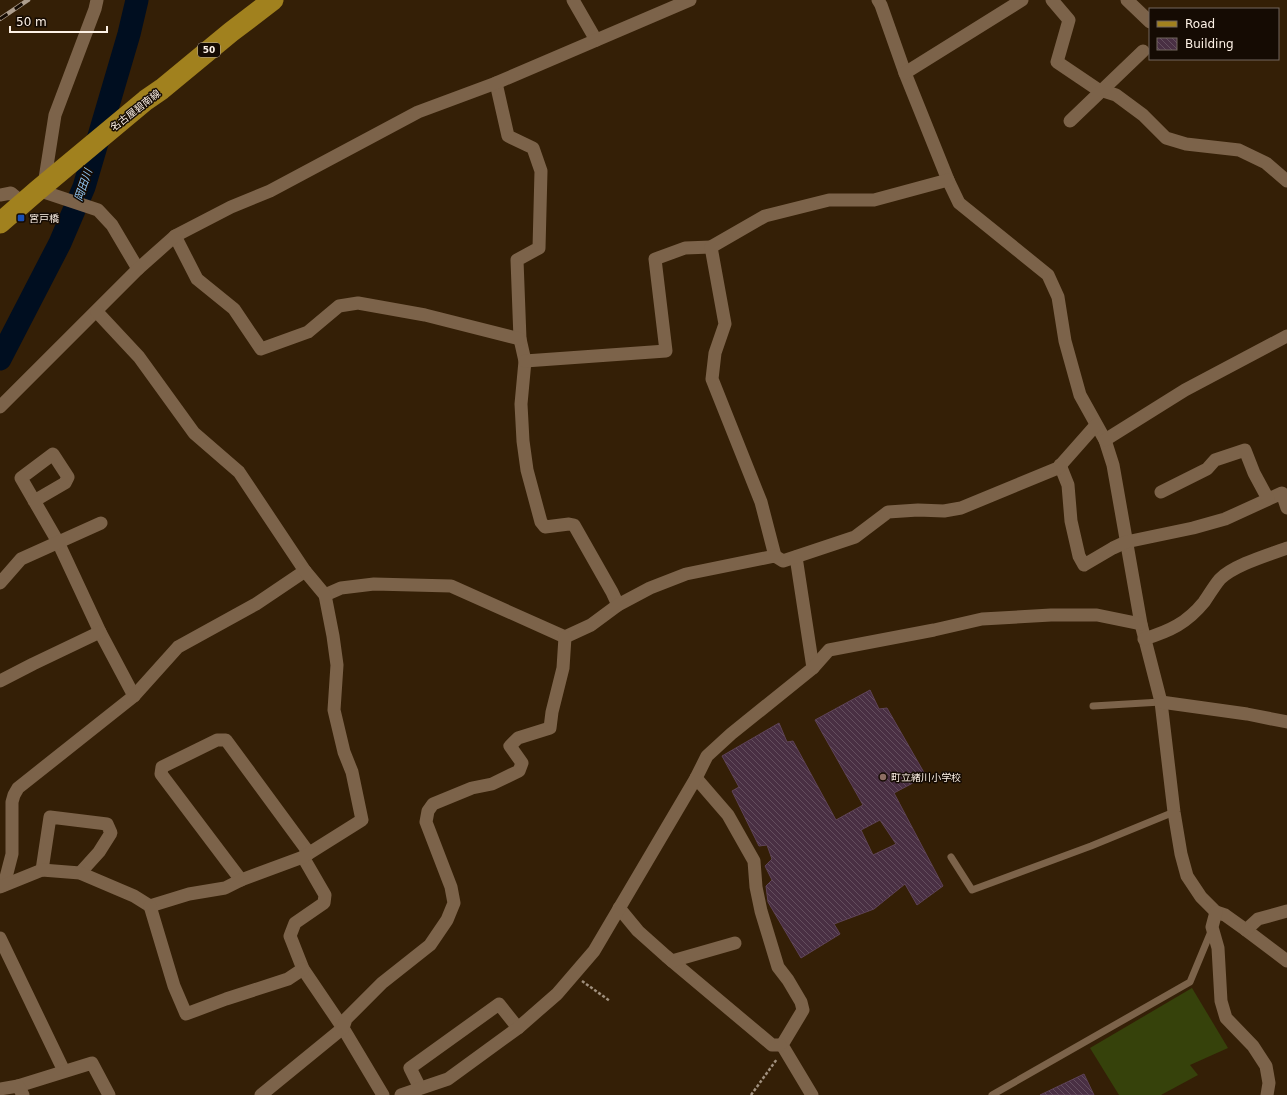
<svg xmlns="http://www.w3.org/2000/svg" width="1287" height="1095" font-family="'DejaVu Sans','Noto Sans JP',sans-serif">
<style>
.pitch{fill:#36420b}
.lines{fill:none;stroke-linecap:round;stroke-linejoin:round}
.river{stroke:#000e20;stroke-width:23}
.building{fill:url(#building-back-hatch);stroke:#5e4357;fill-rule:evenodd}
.path{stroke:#a0907e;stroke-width:2.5;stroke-dasharray:3 2;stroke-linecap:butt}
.lane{stroke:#7c634a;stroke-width:7}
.street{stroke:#7c634a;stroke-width:13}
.primary{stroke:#a1811e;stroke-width:21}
.rail-casing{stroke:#ad9d8d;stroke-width:4.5}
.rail{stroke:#150b03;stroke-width:3;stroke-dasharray:9;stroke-linecap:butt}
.transit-dot{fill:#1a4fb4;stroke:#150b03;stroke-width:1.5}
.education-dot{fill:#8d6e63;stroke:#150b03;stroke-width:1.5}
.labels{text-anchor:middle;stroke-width:3;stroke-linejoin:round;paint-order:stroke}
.shield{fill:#150b03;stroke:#b7aca2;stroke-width:1}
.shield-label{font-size:9px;font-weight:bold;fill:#fdf1e6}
.street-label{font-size:10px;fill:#fdf1e6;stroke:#150b03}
.poi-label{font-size:10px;fill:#fdf1e6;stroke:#150b03;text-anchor:start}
.water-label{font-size:11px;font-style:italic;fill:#91c8f7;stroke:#150b03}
</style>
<defs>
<pattern id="building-back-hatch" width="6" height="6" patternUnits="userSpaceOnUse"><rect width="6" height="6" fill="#492f43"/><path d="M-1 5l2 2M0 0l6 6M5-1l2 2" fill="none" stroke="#644e5e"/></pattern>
</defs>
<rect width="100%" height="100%" fill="#341f06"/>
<path class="pitch" d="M 1192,988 L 1228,1048 L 1190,1065 L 1198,1075 L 1161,1095 L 1119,1095 L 1090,1048 Z"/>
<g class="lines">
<path class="river" d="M 0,359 L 60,243 L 84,187 L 129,34 L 137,0"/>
</g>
<g class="building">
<path d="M 870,690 L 879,709 L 887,708 L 926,776 L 894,793 L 943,886 L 917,905 L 905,884 L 874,909 L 834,924 L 840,934 L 801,958 L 768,902 L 766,886 L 772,880 L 765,866 L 772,859 L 767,845 L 759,846 L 732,791 L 739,787 L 722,756 L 779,723 L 787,742 L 793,741 L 836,820 L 863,805 L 815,720 ZM 880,820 L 896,844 L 873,855 L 861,830 Z"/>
<path d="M 1084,1074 L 1094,1095 L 1040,1095 Z"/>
</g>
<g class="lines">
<g class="path">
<path d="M 582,981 L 610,1001"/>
<path d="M 751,1095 L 777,1059"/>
</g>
<g class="lane">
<path d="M 1093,706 L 1161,702"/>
<path d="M 951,857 L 972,890 L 1091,846 L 1174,812"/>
<path d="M 992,1095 L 1190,982 L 1212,929"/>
</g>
<g class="street">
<path d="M 573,0 L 596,40"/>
<path d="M 878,0 L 881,5 L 905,73 L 948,180 L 959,203 L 1048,275 L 1058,297 L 1065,341 L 1080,395 L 1105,440 L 1113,465 L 1141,624 L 1161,702 L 1174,812 L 1181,854 L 1187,876 L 1201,897 L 1216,912 L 1225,915 L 1246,930 L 1287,961"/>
<path d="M 1052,0 L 1069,20 L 1057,62 L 1097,89 L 1116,95 L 1143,115 L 1166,138 L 1186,144 L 1239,150 L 1266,163 L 1287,181"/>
<path d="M 1127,0 L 1150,22"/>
<path d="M 905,73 L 1022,0"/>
<path d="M 496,83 L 508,136 L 533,148 L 541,171 L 539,248 L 517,260 L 520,339 L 525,361 L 521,404 L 523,441 L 527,470 L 541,522 L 545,527 L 569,524 L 574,525 L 612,592 L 618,605"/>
<path d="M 1070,121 L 1143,51"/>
<path d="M 44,185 L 55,115 L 95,9 L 97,0"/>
<path d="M 38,190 L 98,210 L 112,225 L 138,269"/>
<path d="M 0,195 L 11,193 L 23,203"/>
<path d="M 175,236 L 197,279 L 234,309 L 261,349 L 308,332 L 339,306 L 358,303 L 425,315 L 520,339"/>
<path d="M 525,361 L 666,351 L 655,259 L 685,248 L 711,247"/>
<path d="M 0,407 L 138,269 L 175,236 L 231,207 L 270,191 L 418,112 L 496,83 L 690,0"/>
<path d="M 1105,440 L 1185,390 L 1287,336"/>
<path d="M 1060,465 L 1068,485 L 1071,521 L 1079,556 L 1084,565 L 1113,548 L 1126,542 L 1193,528 L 1225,519 L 1282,493 L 1287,508"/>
<path d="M 1161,492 L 1207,469 L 1215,460 L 1245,450 L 1254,473 L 1268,499"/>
<path d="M 34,501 L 65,483 L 68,477 L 53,454 L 21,478 L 58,542 L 100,632 L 134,696"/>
<path d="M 775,556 L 761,502 L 712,379 L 715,353 L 725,324 L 711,247 L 765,216 L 829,200 L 874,200 L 948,180"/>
<path d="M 796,557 L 813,668"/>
<path d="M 0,583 L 21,559 L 101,523"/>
<path d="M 325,595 L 341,588 L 374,584 L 451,586 L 565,637"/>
<path d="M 565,637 L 591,625 L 618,605 L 650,588 L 686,574 L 775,556 L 783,561 L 855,537 L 888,512 L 918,510 L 944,511 L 961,508 L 1058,468 L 1096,425"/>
<path d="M 1144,639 C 1170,631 1187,623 1204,602 C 1209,595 1214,586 1220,579 C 1234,565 1268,555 1287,548"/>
<path d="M 0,681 L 33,664 L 100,632"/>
<path d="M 1161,702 L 1247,714 L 1287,722"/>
<path d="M 696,778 L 728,815 L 754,861 L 756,887 L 761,911 L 778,967 L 788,980 L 801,1002 L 803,1010 L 782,1045 L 812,1095"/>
<path d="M 303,857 L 325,895 L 324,903 L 295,923 L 290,936 L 303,969 L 343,1028 L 383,1095"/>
<path d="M 42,870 L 50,817 L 107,824 L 111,833 L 99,852 L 80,873"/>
<path d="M 241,880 L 161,774 L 162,767 L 217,740 L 226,740 L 309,853"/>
<path d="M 4,885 L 12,854 L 12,802 L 14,795 L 18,788 L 134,696 L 178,647 L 256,604 L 305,571"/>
<path d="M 0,887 L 42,870 L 80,873 L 134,896 L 150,906 L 189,894 L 225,888 L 241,880 L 303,857 L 362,820 L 352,772 L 344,752 L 334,710 L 337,665 L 333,636 L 325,595 L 305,571 L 239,472 L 194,433 L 139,357 L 97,312"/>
<path d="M 150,906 L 174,986 L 186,1014 L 226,999 L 288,979 L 303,969"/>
<path d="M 619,908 L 638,931 L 666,956 L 772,1045 L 780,1045"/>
<path d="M 1216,912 L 1212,927 L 1218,948 L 1221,1001 L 1226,1018 L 1253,1046 L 1266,1066 L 1269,1083 L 1267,1095"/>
<path d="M 1246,930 L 1258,919 L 1287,911"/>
<path d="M 0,938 L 64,1071"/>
<path d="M 672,961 L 735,943"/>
<path d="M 18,1086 L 92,1063 L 109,1095"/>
<path d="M 420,1088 L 410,1068 L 499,1004 L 518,1028"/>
<path d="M 0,1089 L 18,1086 L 23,1095"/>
<path d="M 261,1095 L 343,1028 L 346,1019 L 382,983 L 430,945 L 447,920 L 454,903 L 451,887 L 426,822 L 428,811 L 433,804 L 472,788 L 492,784 L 519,771 L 522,763 L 510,746 L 518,738 L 550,728 L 552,712 L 563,668 L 565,637"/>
<path d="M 401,1095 L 448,1079 L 518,1028 L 557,994 L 594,951 L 696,778 L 707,756 L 731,734 L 813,668 L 829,650 L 934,630 L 982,619 L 1051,615 L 1097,615 L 1141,624"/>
</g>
<path class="primary" d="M 0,223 L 38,190 L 146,100 L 162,89 L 231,32 L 273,0"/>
<g class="rail-casing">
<path id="rail" d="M 0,19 L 28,0"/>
</g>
<use href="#rail" class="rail"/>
</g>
<rect class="transit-dot" x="17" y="214" width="8" height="8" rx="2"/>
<circle class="education-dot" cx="883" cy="777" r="4"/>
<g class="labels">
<rect class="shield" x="198" y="43" width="22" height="14" rx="3"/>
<g class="shield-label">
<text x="209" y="53">50</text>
</g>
<g class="street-label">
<text transform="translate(135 110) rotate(-38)" y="4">名古屋碧南線</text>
</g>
<g class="poi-label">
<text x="29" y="222">宮戸橋</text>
<text x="891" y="781">町立緒川小学校</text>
</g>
<g class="water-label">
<text transform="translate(83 185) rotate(-71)" y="4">岡田川</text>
</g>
</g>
<rect x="1149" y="8" width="130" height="52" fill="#150b03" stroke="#72675e"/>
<rect x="1157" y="21" width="20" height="6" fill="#a1811e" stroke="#72675e"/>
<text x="1185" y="28" font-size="12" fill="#fdf1e6">Road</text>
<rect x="1157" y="38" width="20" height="12" fill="url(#building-back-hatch)" stroke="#72675e"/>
<text x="1185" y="48" font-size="12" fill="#fdf1e6">Building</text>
<path d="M10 26v6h97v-6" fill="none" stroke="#fdf1e6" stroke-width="2"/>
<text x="16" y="26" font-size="12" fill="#fdf1e6" stroke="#150b03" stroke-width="3" paint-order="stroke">50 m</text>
</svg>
